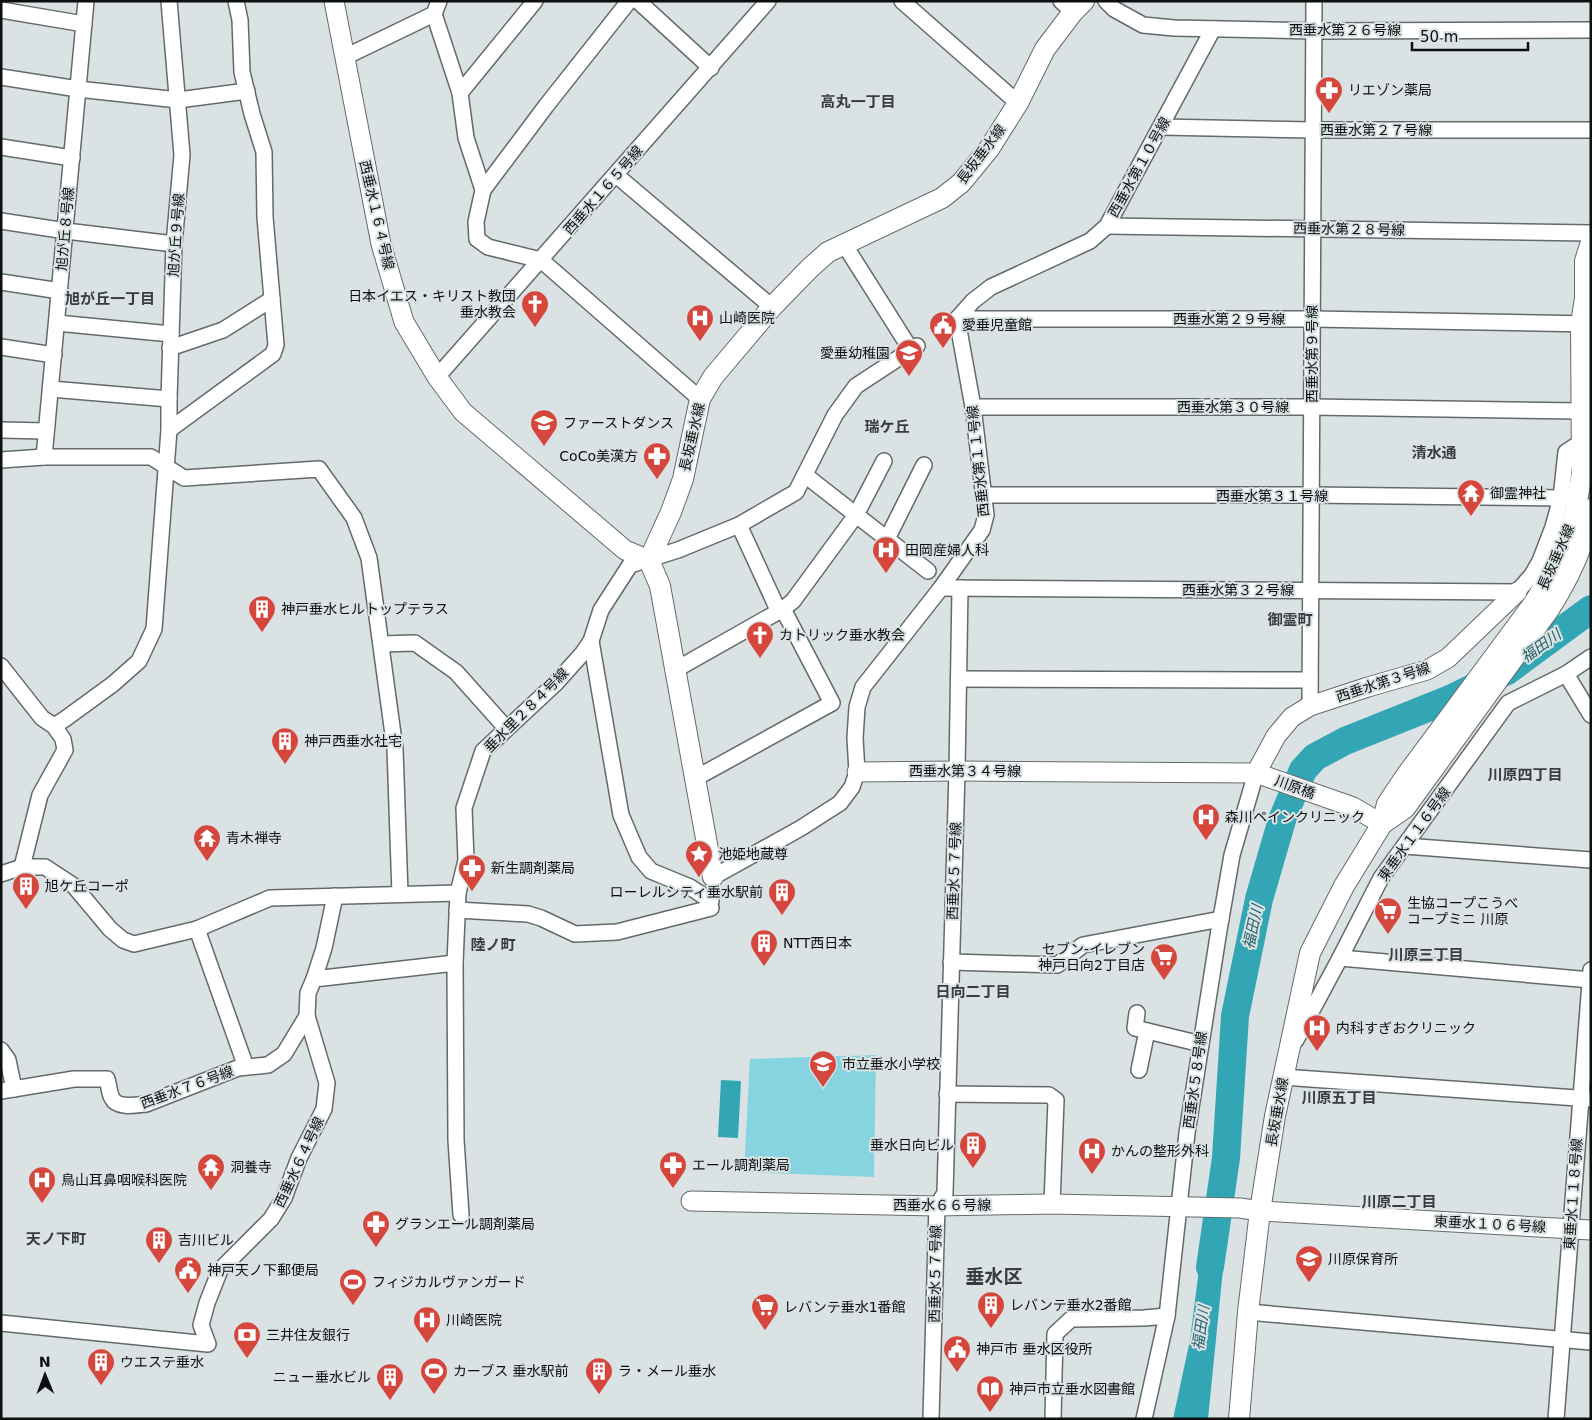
<svg xmlns="http://www.w3.org/2000/svg" width="1592" height="1420" font-family="'DejaVu Sans','Noto Sans JP',sans-serif">
<style>
.green{fill:#86d4e0}
.water{fill:#33a6b5}
.lines{fill:none;stroke-linecap:round;stroke-linejoin:round}
.river{stroke:#33a6b5;stroke-width:28}
.minor-casing{stroke:#636a6b;stroke-width:18}
.tertiary-casing{stroke:#636a6b;stroke-width:21}
.secondary-casing{stroke:#636a6b;stroke-width:22}
.minor{stroke:#fff;stroke-width:15}
.tertiary{stroke:#fff;stroke-width:19}
.secondary{stroke:#fff;stroke-width:20}
.labels{text-anchor:middle;stroke-width:4;stroke-linejoin:round;paint-order:stroke}
.street-label{font-size:14px;fill:#0c0f0f;stroke:#dae2e3}
.poi-label{font-size:14px;fill:#0c0f0f;stroke:#dae2e3;text-anchor:start}
.neighbourhood-label{font-size:15px;font-weight:bold;fill:#373d3e;stroke:#dae2e3}
.water-label{font-size:15px;font-style:italic;fill:#25616a;stroke:#dae2e3}
.district-label{font-size:19px;font-weight:bold;fill:#373d3e;stroke:#dae2e3}
</style>
<rect width="100%" height="100%" fill="#dae2e3"/>
<path class="green" d="M 876,1055 L 874,1177 L 744,1172 L 750,1059 Z"/>
<g class="water">
<path d="M 721,1080 L 741,1081 L 738,1138 L 718,1137 Z"/>
<path d="M 1227,1229 L 1208,1419 L 1173,1419 L 1190,1340 L 1204,1230 Z"/>
</g>
<g class="lines">
<path class="river" d="M 1210,1267 L 1226,1158 L 1235,1016 L 1259,899 L 1282,820 L 1303,770 L 1315,757 L 1345,741 L 1450,699 L 1507,671 L 1591,609"/>
<g class="minor-casing">
<g id="minor">
<path d="M 236,1 L 240,20 L 242,72 L 252,114 L 264,152 L 265,217 L 272,299"/>
<path d="M 638,1 L 711,68"/>
<path d="M 902,1 L 1018,103"/>
<path d="M 1061,1 L 1073,12"/>
<path d="M 1106,1 L 1114,9 L 1143,25 L 1174,28 L 1314,31 L 1591,30"/>
<path d="M 1,10 L 84,24"/>
<path d="M 434,14 L 460,93 L 466,138 L 483,190 L 476,222 L 477,239 L 488,247 L 541,260 L 700,399"/>
<path d="M 345,57 L 434,14 L 439,1"/>
<path d="M 1,77 L 78,89 L 178,100 L 247,91"/>
<path d="M 460,93 L 535,1"/>
<path d="M 1161,127 L 1313,130 L 1591,130"/>
<path d="M 1,147 L 72,158"/>
<path d="M 616,175 L 772,307"/>
<path d="M 483,190 L 546,106 L 629,1"/>
<path d="M 1,221 L 66,231 L 174,244"/>
<path d="M 1107,226 L 1591,233"/>
<path d="M 844,244 L 911,350"/>
<path d="M 1,282 L 60,291"/>
<path d="M 957,319 L 1313,319 L 1590,324"/>
<path d="M 957,319 L 973,301 L 991,287 L 1090,241 L 1107,226 L 1213,29"/>
<path d="M 57,323 L 171,334"/>
<path d="M 1,347 L 54,355"/>
<path d="M 437,377 L 768,1"/>
<path d="M 51,389 L 169,399"/>
<path d="M 973,407 L 1312,407 L 1582,411"/>
<path d="M 1,430 L 46,431"/>
<path d="M 169,430 L 273,354 L 276,345 L 272,299 L 223,330 L 170,348"/>
<path d="M 44,457 L 86,1"/>
<path d="M 1,460 L 44,457 L 151,457 L 184,478 L 319,469 L 354,518 L 369,558 L 395,749 L 400,894"/>
<path d="M 805,475 L 928,571"/>
<path d="M 984,495 L 1311,495 L 1561,498"/>
<path d="M 739,525 L 779,612"/>
<path d="M 887,539 L 924,465"/>
<path d="M 941,588 L 1517,592 L 1532,575 L 1540,561 L 1553,527 L 1561,498 L 1566,452 L 1583,441"/>
<path d="M 591,641 L 621,815 L 639,857 L 651,871 L 690,887 L 711,901"/>
<path d="M 381,644 L 415,643 L 456,672 L 506,728"/>
<path d="M 1,666 L 42,718 L 54,726 L 65,719 L 113,684 L 139,661 L 154,629 L 169,430 L 169,399 L 174,244 L 182,155 L 169,1"/>
<path d="M 675,670 L 783,609 L 793,601 L 856,515 L 884,461"/>
<path d="M 1566,674 L 1591,715"/>
<path d="M 959,679 L 1310,680"/>
<path d="M 1310,706 L 1314,1"/>
<path d="M 694,779 L 832,703 L 783,609"/>
<path d="M 1405,846 L 1591,860"/>
<path d="M 22,867 L 40,795 L 65,750 L 63,739 L 54,726"/>
<path d="M 1,874 L 22,867 L 45,867 L 74,886 L 110,929 L 123,940 L 134,944 L 197,929 L 270,898 L 458,893"/>
<path d="M 713,877 L 801,828 L 840,803 L 852,787 L 857,772 L 855,738 L 857,707 L 863,687 L 941,588 L 982,530 L 986,515 L 973,407 L 957,319"/>
<path d="M 457,910 L 528,914 L 541,918 L 575,934 L 617,932 L 711,908"/>
<path d="M 197,929 L 246,1067"/>
<path d="M 1340,958 L 1591,980"/>
<path d="M 951,962 L 1057,965 L 1083,945 L 1221,919"/>
<path d="M 314,979 L 324,948 L 335,896"/>
<path d="M 1137,1013 L 1135,1028 L 1201,1044"/>
<path d="M 1296,1040 L 1340,958 L 1381,878 L 1508,703 L 1566,674 L 1591,657"/>
<path d="M 1,1050 L 8,1060 L 14,1089"/>
<path d="M 1139,1070 L 1147,1031"/>
<path d="M 1283,1077 L 1591,1099"/>
<path d="M 1,1091 L 74,1079 L 107,1079 C 109,1085 109,1093 112,1098 C 117,1109 137,1105 146,1104 L 238,1068 L 268,1065 L 284,1054 L 307,1016"/>
<path d="M 947,1094 L 1049,1095 L 1056,1100 L 1052,1204"/>
<path d="M 461,1215 L 456,1140 L 455,963 L 458,893 L 466,860 L 464,808 L 483,751 L 556,683 L 582,654 L 591,641 L 601,610 L 630,565 L 678,550 L 739,525 L 796,492 L 835,415 L 856,386 L 917,346"/>
<path d="M 1248,1312 L 1591,1342"/>
<path d="M 1,1323 L 208,1344 L 201,1325 L 207,1303 L 220,1270 L 271,1219 L 284,1198 L 299,1158 L 324,1109 L 327,1083 L 307,1016 L 308,993 L 314,979 L 455,963"/>
<path d="M 931,1419 L 937,1206 L 945,1193 L 957,771 L 960,588"/>
<path d="M 1053,1419 L 1055,1334 L 1071,1319 L 1144,1318 L 1167,1316"/>
<path d="M 1144,1419 L 1167,1316 L 1187,1133 L 1219,930 L 1232,855 L 1256,773"/>
<path d="M 1556,1419 L 1591,970"/>
</g>
</g>
<g class="tertiary-casing">
<g id="tertiary">
<path d="M 334,1 L 381,244 L 404,322 L 437,377 L 463,412 L 625,550 L 649,560"/>
<path d="M 857,772 L 957,771 L 1256,773 L 1353,807 L 1382,824"/>
<path d="M 1256,773 L 1276,736 L 1292,717 L 1310,706 L 1368,687 L 1427,670 L 1448,658 L 1517,592"/>
<path d="M 691,1201 L 937,1206 L 1052,1204 L 1240,1208 L 1260,1211 L 1591,1230"/>
</g>
</g>
<g class="secondary-casing">
<g id="secondary">
<path d="M 1382,824 L 1405,808 L 1548,611 C 1568,580 1585,547 1591,509"/>
<path d="M 713,877 L 660,586 L 649,560 L 671,512 L 683,479 L 700,399 L 713,377 L 772,307 L 810,268 L 828,252 L 942,198 L 961,183 L 989,149 L 1018,103 L 1045,49 L 1073,12 L 1084,1"/>
<path d="M 1239,1419 L 1248,1312 L 1260,1211 L 1275,1116 L 1310,953 L 1344,886 L 1382,824 L 1387,804 L 1405,777 L 1534,603 L 1548,580 L 1565,544 L 1575,513 L 1582,473 L 1581,324 L 1585,298 L 1585,261 L 1591,242"/>
</g>
</g>
<use href="#minor" class="minor"/>
<use href="#tertiary" class="tertiary"/>
<use href="#secondary" class="secondary"/>
</g>
<defs>
<g id="pharmacy-pin" transform="scale(1.4375)"><path d="M0 17L-7.5 6A9.5 9.5 0 1 1 7.5 6Z" fill="#d5473d" stroke="#dae2e3"/><path d="M-2-6h4v4h4v4h-4v4h-4v-4h-4v-4h4Z" fill="#fff"/></g>
<g id="church-pin" transform="scale(1.4375)"><path d="M0 17L-7.5 6A9.5 9.5 0 1 1 7.5 6Z" fill="#d5473d" stroke="#dae2e3"/><path d="M-1.2-6h2.4v3.5h3.3v2.4h-3.3V6h-2.4V-.1h-3.3v-2.4h3.3Z" fill="#fff"/></g>
<g id="hospital-pin" transform="scale(1.4375)"><path d="M0 17L-7.5 6A9.5 9.5 0 1 1 7.5 6Z" fill="#d5473d" stroke="#dae2e3"/><path d="M-5-5h3v3.5h4V-5h3V5h-3V1.5h-4V5h-3Z" fill="#fff"/></g>
<g id="civic-pin" transform="scale(1.4375)"><path d="M0 17L-7.5 6A9.5 9.5 0 1 1 7.5 6Z" fill="#d5473d" stroke="#dae2e3"/><path d="M-.6-6.5H3V-4.5H.6V-3L4-1V1h2V6H-6V1h2V-1L-.6-3ZM-1.2 2.5V6h2.4V2.5Z" fill="#fff"/></g>
<g id="school-pin" transform="scale(1.4375)"><path d="M0 17L-7.5 6A9.5 9.5 0 1 1 7.5 6Z" fill="#d5473d" stroke="#dae2e3"/><path d="M0-5L7-2L0 1L-7-2ZM-4 1L0 2.5L4 1V4Q0 6-4 4Z" fill="#fff"/></g>
<g id="temple-pin" transform="scale(1.4375)"><path d="M0 17L-7.5 6A9.5 9.5 0 1 1 7.5 6Z" fill="#d5473d" stroke="#dae2e3"/><path d="M0-6L5-2H3V0L6.5 2.5H4V6H1.5V3h-3V6H-4V2.5H-6.5L-3 0V-2H-5Z" fill="#fff"/></g>
<g id="building-pin" transform="scale(1.4375)"><path d="M0 17L-7.5 6A9.5 9.5 0 1 1 7.5 6Z" fill="#d5473d" stroke="#dae2e3"/><path d="M-4-6H4V6H1V3H-1V6H-4ZM-2.5-4.3h1.7v1.8h-1.7ZM.8-4.3h1.7v1.8H.8ZM-2.5-1h1.7V.8h-1.7ZM.8-1h1.7V.8H.8Z" fill="#fff"/></g>
<g id="sight-pin" transform="scale(1.4375)"><path d="M0 17L-7.5 6A9.5 9.5 0 1 1 7.5 6Z" fill="#d5473d" stroke="#dae2e3"/><path d="M0-6L1.8-2.2L6-1.7L2.9 1.2L3.7 5.4L0 3.3L-3.7 5.4L-2.9 1.2L-6-1.7L-1.8-2.2Z" fill="#fff"/></g>
<g id="supermarket-pin" transform="scale(1.4375)"><path d="M0 17L-7.5 6A9.5 9.5 0 1 1 7.5 6Z" fill="#d5473d" stroke="#dae2e3"/><path d="M-6-5.5h2.5l.6 2H6L4.5 2H-2.5L-4.4-4H-6ZM-1.5 3.2a1.3 1.3 0 1 0 .1 0ZM3 3.2a1.3 1.3 0 1 0 .1 0Z" fill="#fff"/></g>
<g id="stadium-pin" transform="scale(1.4375)"><path d="M0 17L-7.5 6A9.5 9.5 0 1 1 7.5 6Z" fill="#d5473d" stroke="#dae2e3"/><path d="M0-5a6.5 5 0 1 0 0 10a6.5 5 0 1 0 0-10ZM-3.5-1.8h7v3.6h-7Z" fill="#fff"/></g>
<g id="bank-pin" transform="scale(1.4375)"><path d="M0 17L-7.5 6A9.5 9.5 0 1 1 7.5 6Z" fill="#d5473d" stroke="#dae2e3"/><path d="M-6-4H6V4H-6ZM0-2.3a2.3 2.3 0 1 0 0 4.6a2.3 2.3 0 1 0 0-4.6Z" fill="#fff"/></g>
<g id="library-pin" transform="scale(1.4375)"><path d="M0 17L-7.5 6A9.5 9.5 0 1 1 7.5 6Z" fill="#d5473d" stroke="#dae2e3"/><path d="M-6-4Q-3-5.5-.7-3.5V5Q-3 3-6 4ZM6-4Q3-5.5 .7-3.5V5Q3 3 6 4Z" fill="#fff"/></g>
</defs>
<g fill-rule="evenodd">
<use href="#pharmacy-pin" x="1329" y="90"/>
<use href="#church-pin" x="535" y="304"/>
<use href="#hospital-pin" x="700" y="318"/>
<use href="#civic-pin" x="943" y="325"/>
<use href="#school-pin" x="909" y="353"/>
<use href="#school-pin" x="544" y="423"/>
<use href="#pharmacy-pin" x="657" y="456"/>
<use href="#temple-pin" x="1471" y="493"/>
<use href="#hospital-pin" x="886" y="550"/>
<use href="#building-pin" x="262" y="609"/>
<use href="#church-pin" x="760" y="635"/>
<use href="#building-pin" x="285" y="741"/>
<use href="#hospital-pin" x="1206" y="817"/>
<use href="#temple-pin" x="207" y="838"/>
<use href="#sight-pin" x="699" y="854"/>
<use href="#pharmacy-pin" x="472" y="868"/>
<use href="#building-pin" x="26" y="886"/>
<use href="#building-pin" x="782" y="892"/>
<use href="#supermarket-pin" x="1388" y="911"/>
<use href="#building-pin" x="764" y="943"/>
<use href="#supermarket-pin" x="1164" y="957"/>
<use href="#hospital-pin" x="1317" y="1028"/>
<use href="#school-pin" x="823" y="1064"/>
<use href="#building-pin" x="973" y="1145"/>
<use href="#hospital-pin" x="1092" y="1151"/>
<use href="#pharmacy-pin" x="673" y="1165"/>
<use href="#temple-pin" x="211" y="1167"/>
<use href="#hospital-pin" x="42" y="1180"/>
<use href="#pharmacy-pin" x="376" y="1224"/>
<use href="#building-pin" x="159" y="1240"/>
<use href="#school-pin" x="1309" y="1259"/>
<use href="#civic-pin" x="188" y="1270"/>
<use href="#stadium-pin" x="353" y="1282"/>
<use href="#building-pin" x="991" y="1305"/>
<use href="#supermarket-pin" x="765" y="1307"/>
<use href="#hospital-pin" x="427" y="1320"/>
<use href="#bank-pin" x="247" y="1335"/>
<use href="#civic-pin" x="957" y="1349"/>
<use href="#building-pin" x="101" y="1362"/>
<use href="#stadium-pin" x="434" y="1371"/>
<use href="#building-pin" x="599" y="1371"/>
<use href="#building-pin" x="390" y="1377"/>
<use href="#library-pin" x="990" y="1389"/>
</g>
<g class="labels">
<g class="street-label">
<text x="1345" y="35">西垂水第２６号線</text>
<text x="1376" y="135">西垂水第２７号線</text>
<text transform="translate(981 154) rotate(-53)" y="5">長坂垂水線</text>
<text transform="translate(1139 167) rotate(-61)" y="5">西垂水第１０号線</text>
<text transform="translate(603 190) rotate(-49)" y="5">西垂水１６５号線</text>
<text transform="translate(377 215) rotate(77)" y="5">西垂水１６４号線</text>
<text transform="translate(65 229) rotate(-85)" y="5">旭が丘８号線</text>
<text transform="translate(1349 229) rotate(1)" y="5">西垂水第２８号線</text>
<text transform="translate(176 235) rotate(-86)" y="5">旭が丘９号線</text>
<text x="1229" y="324">西垂水第２９号線</text>
<text transform="translate(1312 354) rotate(-90)" y="5">西垂水第９号線</text>
<text x="1233" y="412">西垂水第３０号線</text>
<text transform="translate(692 437) rotate(-77)" y="5">長坂垂水線</text>
<text transform="translate(978 461) rotate(-96)" y="5">西垂水第１１号線</text>
<text x="1272" y="501">西垂水第３１号線</text>
<text transform="translate(1556 557) rotate(-66)" y="5">長坂垂水線</text>
<text x="1238" y="595">西垂水第３２号線</text>
<text transform="translate(1383 682) rotate(-18)" y="5">西垂水第３号線</text>
<text transform="translate(526 710) rotate(-45)" y="5">垂水里２８４号線</text>
<text x="965" y="776">西垂水第３４号線</text>
<text transform="translate(1295 787) rotate(20)" y="5">川原橋</text>
<text transform="translate(1414 834) rotate(-54)" y="5">東垂水１１６号線</text>
<text transform="translate(954 871) rotate(-88)" y="5">西垂水５７号線</text>
<text transform="translate(1195 1080) rotate(-82)" y="5">西垂水５８号線</text>
<text transform="translate(187 1087) rotate(-20)" y="5">西垂水７６号線</text>
<text transform="translate(1277 1112) rotate(-80)" y="5">長坂垂水線</text>
<text transform="translate(299 1162) rotate(-65)" y="5">西垂水６４号線</text>
<text transform="translate(1573 1194) rotate(-86)" y="5">東垂水１１８号線</text>
<text x="942" y="1210">西垂水６６号線</text>
<text transform="translate(1490 1224) rotate(3)" y="5">東垂水１０６号線</text>
<text transform="translate(935 1274) rotate(-89)" y="5">西垂水５７号線</text>
</g>
<g class="poi-label">
<text x="1348" y="95">リエゾン薬局</text>
<text x="516" y="301" text-anchor="end">日本イエス・キリスト教団<tspan x="516" dy="16">垂水教会</tspan></text>
<text x="719" y="323">山崎医院</text>
<text x="962" y="330">愛垂児童館</text>
<text x="890" y="358" text-anchor="end">愛垂幼稚園</text>
<text x="563" y="428">ファーストダンス</text>
<text x="638" y="461" text-anchor="end">CoCo美漢方</text>
<text x="1490" y="498">御霊神社</text>
<text x="905" y="555">田岡産婦人科</text>
<text x="281" y="614">神戸垂水ヒルトップテラス</text>
<text x="779" y="640">カトリック垂水教会</text>
<text x="304" y="746">神戸西垂水社宅</text>
<text x="1225" y="822">森川ペインクリニック</text>
<text x="226" y="843">青木禅寺</text>
<text x="718" y="859">池姫地蔵尊</text>
<text x="491" y="873">新生調剤薬局</text>
<text x="45" y="891">旭ケ丘コーポ</text>
<text x="763" y="897" text-anchor="end">ローレルシティ垂水駅前</text>
<text x="1407" y="908">生協コープこうべ<tspan x="1407" dy="16">コープミニ 川原</tspan></text>
<text x="783" y="948">NTT西日本</text>
<text x="1145" y="954" text-anchor="end">セブン-イレブン<tspan x="1145" dy="16">神戸日向2丁目店</tspan></text>
<text x="1336" y="1033">内科すぎおクリニック</text>
<text x="842" y="1069">市立垂水小学校</text>
<text x="954" y="1150" text-anchor="end">垂水日向ビル</text>
<text x="1111" y="1156">かんの整形外科</text>
<text x="692" y="1170">エール調剤薬局</text>
<text x="230" y="1172">洞養寺</text>
<text x="61" y="1185">鳥山耳鼻咽喉科医院</text>
<text x="395" y="1229">グランエール調剤薬局</text>
<text x="178" y="1245">吉川ビル</text>
<text x="1328" y="1264">川原保育所</text>
<text x="207" y="1275">神戸天ノ下郵便局</text>
<text x="372" y="1287">フィジカルヴァンガード</text>
<text x="1010" y="1310">レバンテ垂水2番館</text>
<text x="784" y="1312">レバンテ垂水1番館</text>
<text x="446" y="1325">川崎医院</text>
<text x="266" y="1340">三井住友銀行</text>
<text x="976" y="1354">神戸市 垂水区役所</text>
<text x="120" y="1367">ウエステ垂水</text>
<text x="453" y="1376">カーブス 垂水駅前</text>
<text x="618" y="1376">ラ・メール垂水</text>
<text x="371" y="1382" text-anchor="end">ニュー垂水ビル</text>
<text x="1009" y="1394">神戸市立垂水図書館</text>
</g>
<g class="neighbourhood-label">
<text x="858" y="107">高丸一丁目</text>
<text x="110" y="304">旭が丘一丁目</text>
<text x="887" y="432">瑞ケ丘</text>
<text x="1434" y="458">清水通</text>
<text x="1290" y="625">御霊町</text>
<text x="1525" y="780">川原四丁目</text>
<text x="493" y="950">陸ノ町</text>
<text x="1426" y="960">川原三丁目</text>
<text x="973" y="997">日向二丁目</text>
<text x="1339" y="1103">川原五丁目</text>
<text x="1399" y="1207">川原二丁目</text>
<text x="56" y="1244">天ノ下町</text>
</g>
<g class="water-label">
<text transform="translate(1541 646) rotate(-36)" y="5">福田川</text>
<text transform="translate(1253 927) rotate(-78)" y="5">福田川</text>
<text transform="translate(1201 1328) rotate(-82)" y="5">福田川</text>
</g>
<g class="district-label">
<text x="994" y="1283">垂水区</text>
</g>
</g>
<rect width="1592" height="1420" fill="none" stroke="#0c0f0f" stroke-width="5"/>
<g transform="translate(45 1375) rotate(359)" stroke="#dae2e3" stroke-width="4" paint-order="stroke">
<path d="M0-4L9 19L0 12L-9 19Z" fill="#0c0f0f"/>
<text y="-8" font-size="14" font-weight="bold" text-anchor="middle" fill="#0c0f0f">N</text>
</g>
<path d="M1412 42v8h116v-8" fill="none" stroke="#0c0f0f" stroke-width="2.5"/>
<text x="1420" y="42" font-size="15" fill="#0c0f0f" stroke="#dae2e3" stroke-width="4" paint-order="stroke">50 m</text>
</svg>
